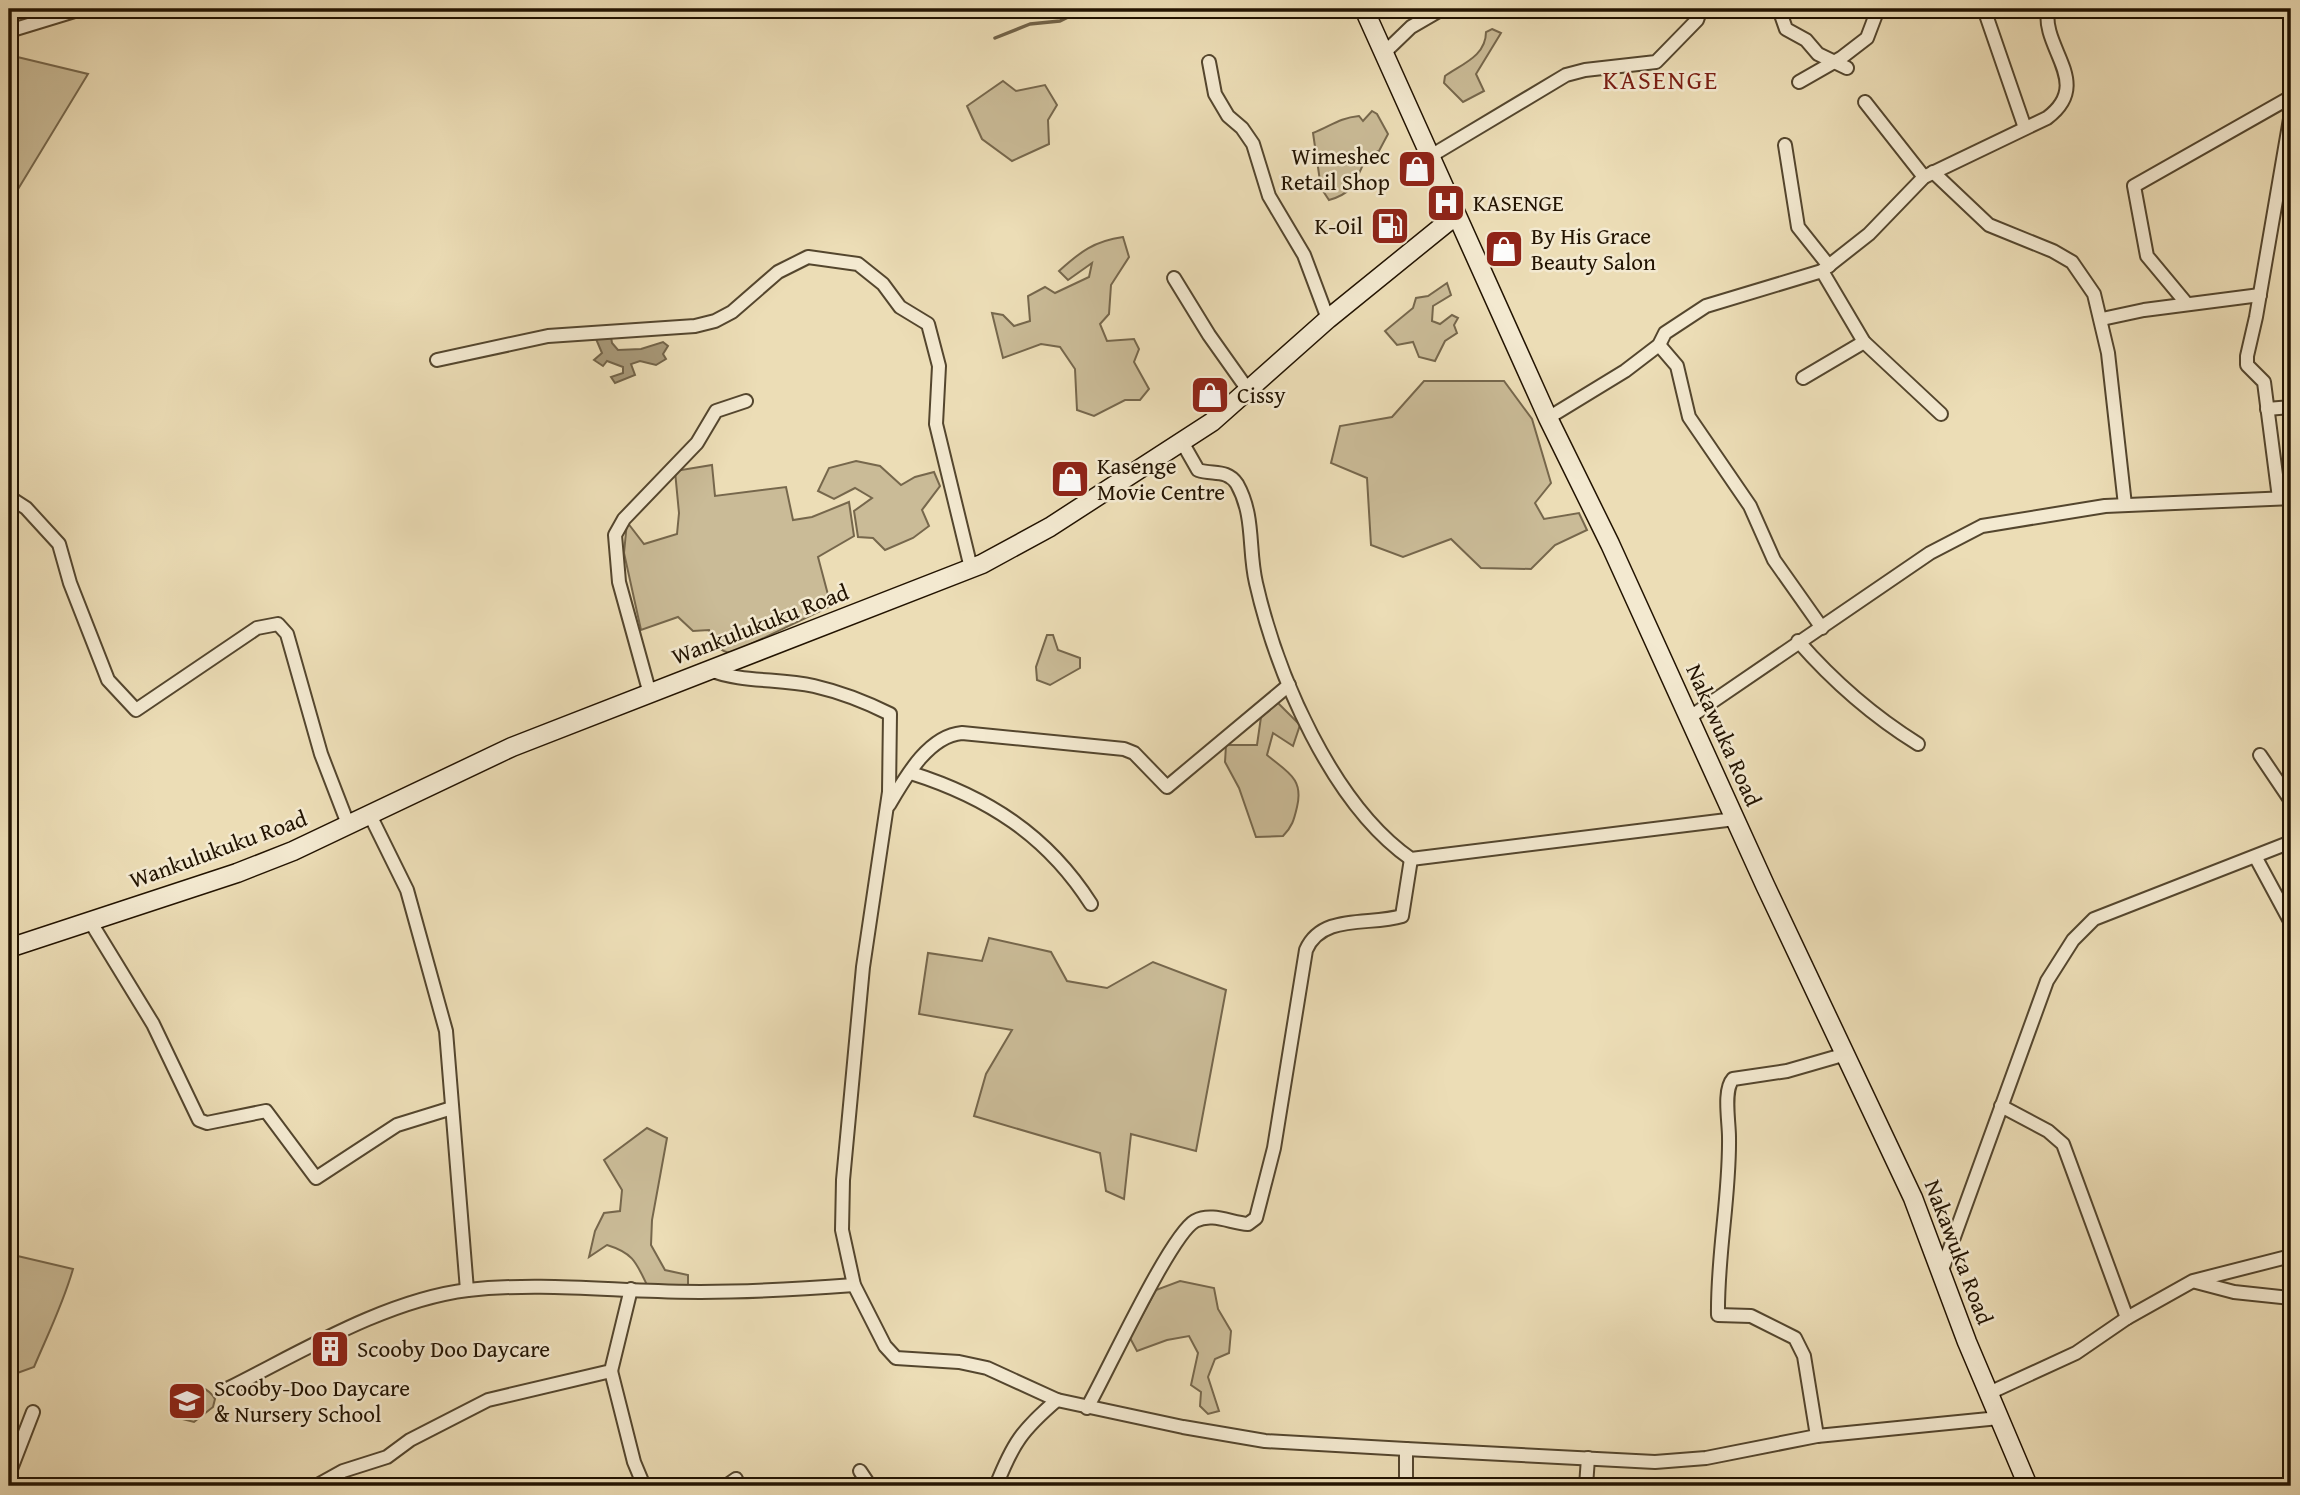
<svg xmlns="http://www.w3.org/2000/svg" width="2300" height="1495" font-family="'Gentium Book Plus',serif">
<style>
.green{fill:#cabb97;stroke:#76674c;stroke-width:2}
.water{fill:#a79878;stroke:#726348;stroke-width:2}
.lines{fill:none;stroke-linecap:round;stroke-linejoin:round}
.stream{stroke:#726348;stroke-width:3.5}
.street-casing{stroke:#54462e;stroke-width:16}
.secondary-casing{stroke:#221301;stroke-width:21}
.street{stroke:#f3e9d0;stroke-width:12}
.secondary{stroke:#f3e9d0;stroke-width:18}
.labels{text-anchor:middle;stroke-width:5;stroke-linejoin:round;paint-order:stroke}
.poi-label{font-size:23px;fill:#221301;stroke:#f3e9d0;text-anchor:start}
.street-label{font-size:23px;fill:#221301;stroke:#f3e9d0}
.quarter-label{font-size:26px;letter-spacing:2px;fill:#7a1f14;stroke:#f3e9d0}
</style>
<rect width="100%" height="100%" fill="#ecddb6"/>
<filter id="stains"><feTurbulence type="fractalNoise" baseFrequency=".00286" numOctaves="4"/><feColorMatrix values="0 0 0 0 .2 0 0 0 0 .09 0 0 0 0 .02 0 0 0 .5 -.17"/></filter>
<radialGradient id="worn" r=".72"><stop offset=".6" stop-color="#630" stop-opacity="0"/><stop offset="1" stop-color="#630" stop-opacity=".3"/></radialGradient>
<g class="green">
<path d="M 1492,29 L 1501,33 L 1476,74 L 1484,91 L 1463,102 L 1444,83 L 1445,76 C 1462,64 1486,56 1486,32 Z"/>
<path d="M 9,55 L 88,74 L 9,204 Z"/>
<path d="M 1003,81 L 1016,91 L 1045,85 L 1057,105 L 1048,120 L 1049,144 L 1012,161 L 982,139 L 967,106 Z"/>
<path d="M 1372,111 L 1377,114 L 1388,134 L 1379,151 L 1369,154 C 1355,175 1359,192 1329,200 L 1321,188 L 1313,133 C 1331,126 1339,118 1359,116 L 1363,121 Z"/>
<path d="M 1123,237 L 1129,257 L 1111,285 L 1109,314 L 1100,324 L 1107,341 L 1134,339 L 1139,349 L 1134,362 L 1149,389 L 1140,400 L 1125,400 L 1094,416 L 1077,410 L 1075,369 L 1060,347 L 1041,344 L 1003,358 L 992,313 L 1003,315 L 1014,326 L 1030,321 L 1028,296 L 1045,287 L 1055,293 L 1089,277 L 1092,263 L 1068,280 L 1059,271 C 1080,252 1094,241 1123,237 Z"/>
<path d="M 1447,283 L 1451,295 L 1433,306 L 1432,321 L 1440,324 L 1452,315 L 1458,318 L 1454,325 L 1457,333 L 1445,341 L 1435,361 L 1419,357 L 1413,342 L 1397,345 L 1385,331 L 1413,308 L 1416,298 L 1428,296 Z"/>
<path d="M 1424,381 L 1504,381 L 1532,419 L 1551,483 L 1535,503 L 1544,519 L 1579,513 L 1587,530 L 1555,545 L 1531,569 L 1481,568 L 1451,539 L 1403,557 L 1371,545 L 1367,478 L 1331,463 L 1340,426 L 1392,417 Z"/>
<path d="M 856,461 L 880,466 L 901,485 L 915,477 L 934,472 L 940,486 L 922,510 L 929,526 L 913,538 L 885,550 L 873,538 L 858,537 L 854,511 L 872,498 L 855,488 L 834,499 L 818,491 L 829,468 Z"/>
<path d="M 712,465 L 715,496 L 786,487 L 793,520 L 812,517 L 849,502 L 854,536 L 818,557 L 831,606 L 732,653 C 718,652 714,642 709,630 L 693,631 L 678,617 L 641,630 L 624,553 L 627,522 L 644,544 L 677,534 L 679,513 L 675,471 Z"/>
<path d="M 1047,635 L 1053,635 L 1058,650 L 1080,658 L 1080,668 L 1050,685 L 1037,680 L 1036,667 Z"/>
<path d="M 1278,703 L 1300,725 L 1293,746 L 1273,733 L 1267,755 C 1287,772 1304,778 1297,807 C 1294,820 1292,827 1283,836 L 1256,837 L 1239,788 L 1225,762 L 1226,745 L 1257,745 L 1261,717 Z"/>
<path d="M 989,938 L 1051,952 L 1067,981 L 1107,988 L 1153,962 L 1226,990 L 1196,1151 L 1131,1134 L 1124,1199 L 1106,1191 L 1100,1153 L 974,1116 L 986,1074 L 1012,1030 L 919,1014 L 928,953 L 982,961 Z"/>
<path d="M 647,1128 L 667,1138 L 652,1220 L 651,1245 L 665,1270 L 688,1275 L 688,1286 L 647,1285 C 636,1262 633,1253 607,1245 L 589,1257 L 595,1231 L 604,1213 L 620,1211 L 622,1190 L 604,1160 Z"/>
<path d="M 9,1254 L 73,1269 C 63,1304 48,1334 34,1367 L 9,1376 Z"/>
<path d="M 1180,1281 L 1214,1288 L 1218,1309 L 1231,1331 L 1229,1353 L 1215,1359 L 1208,1377 L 1219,1411 L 1208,1414 L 1200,1406 L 1201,1392 L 1191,1385 L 1198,1353 L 1189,1336 L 1167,1340 L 1137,1351 L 1130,1338 L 1156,1290 Z"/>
<path d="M 179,1385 C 194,1386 207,1385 215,1399 L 213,1407 L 194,1422 L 178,1418 L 172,1393 Z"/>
</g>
<path class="water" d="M 600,327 L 610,331 L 612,343 L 618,350 L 641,349 L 663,342 L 668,346 L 663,354 L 666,359 L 656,365 L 640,361 L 631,364 L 635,375 L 615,383 L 611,377 L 623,373 L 623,367 L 607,361 L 603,366 L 594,360 L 602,353 L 596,339 Z"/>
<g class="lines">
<path class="stream" d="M 995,38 L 1030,24 L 1060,21 L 1084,9"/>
<g class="street-casing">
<g id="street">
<path d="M 1779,9 L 1786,29 L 1806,40 L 1818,54 L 1847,68"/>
<path d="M 1984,9 L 2025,128"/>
<path d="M 9,31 L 81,9"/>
<path d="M 1383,54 L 1411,27 L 1442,9"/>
<path d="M 1209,62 L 1215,94 L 1228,116 L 1242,128 L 1253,144 L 1269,196 L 1304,255 L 1328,319"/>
<path d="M 1799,82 L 1841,58 L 1867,38 L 1878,9"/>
<path d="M 1865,102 L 1924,177"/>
<path d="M 1785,145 L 1798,227 L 1829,266"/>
<path d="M 1429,157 L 1566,75 L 1585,70 L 1656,62 L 1697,20 L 1701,9"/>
<path d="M 1933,172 L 1989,225 L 2053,251 L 2072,262 L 2094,294 L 2108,353 L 2125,505"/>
<path d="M 1822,271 L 1864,342 L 1941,414"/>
<path d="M 1174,278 L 1209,335 L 1248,390"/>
<path d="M 2187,304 L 2147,256 L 2134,186 L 2291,97"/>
<path d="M 2102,319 L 2144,310 L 2260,295"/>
<path d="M 1659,345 L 1677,366 L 1689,417 L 1750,506 L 1774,560 L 1822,628"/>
<path d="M 437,360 L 548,336 L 695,326 L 715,321 L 732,312 L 778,272 L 808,257 L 858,264 L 883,284 L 900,307 L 928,324 L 939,366 L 936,424 L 971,568"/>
<path d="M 1803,378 L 1864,342"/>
<path d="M 2267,409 L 2291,407"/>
<path d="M 1548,418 L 1625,371 L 1659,345 L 1665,333 L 1706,306 L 1822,271 L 1869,234 L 1924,177 L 2047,118 C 2094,83 2041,49 2048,9"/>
<path d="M 1182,442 L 1198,470 C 1213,475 1227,469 1237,484 C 1255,516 1248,549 1256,583 C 1277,675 1332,804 1411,859 L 1735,819"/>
<path d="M 9,497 L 26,508 L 59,544 L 70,583 L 108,680 L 136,710 L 257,628 L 278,624 L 287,634 L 321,754 L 348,824"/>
<path d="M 2279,498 L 2264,382 L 2247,365 L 2247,356 L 2256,317 L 2291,113"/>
<path d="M 1798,641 C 1833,681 1873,716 1918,744"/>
<path d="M 707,669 C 742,683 777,678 814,686 C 840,692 866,702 890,714 L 889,792 L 863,967 L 843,1180 L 842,1230 L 854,1285 L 885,1346 L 896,1358 L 959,1362 L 987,1368 L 1057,1400 L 1183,1427 L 1265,1441 L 1406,1449 L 1655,1462 L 1706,1458 L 1817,1436 L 1999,1418"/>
<path d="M 650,694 L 619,582 L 615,535 L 624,519 L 697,443 L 716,411 L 746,401"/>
<path d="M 1690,717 L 1930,553 L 1982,526 L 2105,506 L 2291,498"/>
<path d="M 2260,755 L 2291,801"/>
<path d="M 911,773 C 987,797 1047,835 1091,904"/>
<path d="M 889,805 C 905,778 928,736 962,733 L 1124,749 L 1134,753 L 1167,787 L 1289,685"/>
<path d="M 369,813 L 407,890 L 446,1031 L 467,1290"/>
<path d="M 2256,858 L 2291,923"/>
<path d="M 90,921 L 153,1024 L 199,1120 L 207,1123 L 266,1111 L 316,1178 L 397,1125 L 452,1108"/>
<path d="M 2001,1106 L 2048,1131 L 2063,1144 L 2127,1318"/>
<path d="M 1942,1270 L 2047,981 L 2073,940 L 2094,919 L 2291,842"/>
<path d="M 2196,1282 L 2234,1292 L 2291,1298"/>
<path d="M 611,1371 L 634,1462 L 644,1486"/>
<path d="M 229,1388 C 301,1352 386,1300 468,1290 C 531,1283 595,1289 658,1291 C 723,1294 789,1290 854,1285"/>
<path d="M 1989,1393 L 2076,1353 L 2127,1318 L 2193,1281 L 2291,1256"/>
<path d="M 1087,1408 C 1106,1375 1170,1235 1195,1221 C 1212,1212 1231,1223 1248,1224 L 1256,1218 L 1274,1148 L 1306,950 C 1322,913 1370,926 1402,916 L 1411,859"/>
<path d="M 1817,1436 L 1804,1356 L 1795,1338 L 1751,1316 L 1718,1315 C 1717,1255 1730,1196 1729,1137 C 1729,1121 1723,1090 1733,1079 L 1787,1071 L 1846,1054"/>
<path d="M 1406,1449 L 1406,1486"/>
<path d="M 860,1471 L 870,1486"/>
<path d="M 9,1474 L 33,1412"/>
<path d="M 316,1486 L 343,1471 L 387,1457 L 410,1440 L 488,1400 L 611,1371 L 631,1289"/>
<path d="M 726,1486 L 736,1479"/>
<path d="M 996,1486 C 1013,1443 1022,1430 1057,1400"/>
<path d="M 1586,1486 L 1588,1458"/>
</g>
</g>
<g class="secondary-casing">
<g id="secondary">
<path d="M 1364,9 L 1548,418 L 1610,544 L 1765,885 L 1913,1198 L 1967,1342 L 2028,1486"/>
<path d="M 9,948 L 237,873 L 293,851 L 512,747 L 982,564 L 1050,527 L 1212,422 L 1328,319 L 1455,216"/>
</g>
</g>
<use href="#street" class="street"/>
<use href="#secondary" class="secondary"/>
</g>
<defs>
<g id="shop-square" transform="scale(2.0125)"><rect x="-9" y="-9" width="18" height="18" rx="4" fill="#8f2418" stroke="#f3e9d0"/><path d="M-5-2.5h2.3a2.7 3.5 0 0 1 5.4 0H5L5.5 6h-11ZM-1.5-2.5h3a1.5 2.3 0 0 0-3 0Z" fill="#fff"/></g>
<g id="hospital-square" transform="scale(2.0125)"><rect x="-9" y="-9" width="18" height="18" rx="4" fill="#8f2418" stroke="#f3e9d0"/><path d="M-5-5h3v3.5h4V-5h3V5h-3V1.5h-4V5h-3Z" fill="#fff"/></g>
<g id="fuel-square" transform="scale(2.0125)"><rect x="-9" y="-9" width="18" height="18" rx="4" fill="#8f2418" stroke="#f3e9d0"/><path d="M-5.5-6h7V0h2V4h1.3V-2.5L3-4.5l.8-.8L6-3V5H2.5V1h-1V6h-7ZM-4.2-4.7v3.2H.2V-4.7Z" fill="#fff"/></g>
<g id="building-square" transform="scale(2.0125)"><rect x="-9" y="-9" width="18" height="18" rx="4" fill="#8f2418" stroke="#f3e9d0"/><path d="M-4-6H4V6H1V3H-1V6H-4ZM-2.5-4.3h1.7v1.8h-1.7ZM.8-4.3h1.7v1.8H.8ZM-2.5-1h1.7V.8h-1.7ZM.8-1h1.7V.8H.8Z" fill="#fff"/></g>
<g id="school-square" transform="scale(2.0125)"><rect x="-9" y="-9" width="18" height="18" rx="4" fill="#8f2418" stroke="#f3e9d0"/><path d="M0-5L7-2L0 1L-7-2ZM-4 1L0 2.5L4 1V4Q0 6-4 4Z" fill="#fff"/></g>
</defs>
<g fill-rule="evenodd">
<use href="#shop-square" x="1417" y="169"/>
<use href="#hospital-square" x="1446" y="203"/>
<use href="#fuel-square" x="1390" y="226"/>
<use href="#shop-square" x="1504" y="249"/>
<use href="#shop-square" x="1210" y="395"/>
<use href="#shop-square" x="1070" y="479"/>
<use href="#building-square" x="330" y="1349"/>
<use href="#school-square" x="187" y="1401"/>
</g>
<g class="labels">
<g class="poi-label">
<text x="1390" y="164" text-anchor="end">Wimeshec<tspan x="1390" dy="26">Retail Shop</tspan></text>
<text x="1473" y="211">KASENGE</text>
<text x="1363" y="234" text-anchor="end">K-Oil</text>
<text x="1531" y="244">By His Grace<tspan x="1531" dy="26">Beauty Salon</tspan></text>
<text x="1237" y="403">Cissy</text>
<text x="1097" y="474">Kasenge<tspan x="1097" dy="26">Movie Centre</tspan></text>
<text x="357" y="1357">Scooby Doo Daycare</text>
<text x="214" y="1396">Scooby-Doo Daycare<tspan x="214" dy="26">&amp; Nursery School</tspan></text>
</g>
<g class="street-label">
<text transform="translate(760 624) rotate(-21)" y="8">Wankulukuku Road</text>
<text transform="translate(1724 735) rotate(66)" y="8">Nakawuka Road</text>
<text transform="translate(218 849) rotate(-20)" y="8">Wankulukuku Road</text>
<text transform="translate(1959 1252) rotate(69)" y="8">Nakawuka Road</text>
</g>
<g class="quarter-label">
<text x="1661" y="89">KASENGE</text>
</g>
</g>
<rect width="2300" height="1495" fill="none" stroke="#ecddb6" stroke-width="35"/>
<rect x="10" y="10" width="2279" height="1474" fill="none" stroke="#221301" stroke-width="3.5"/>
<rect x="18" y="18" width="2265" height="1460" fill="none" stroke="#221301" stroke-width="2"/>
<rect width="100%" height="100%" filter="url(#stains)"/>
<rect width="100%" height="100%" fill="url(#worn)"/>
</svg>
